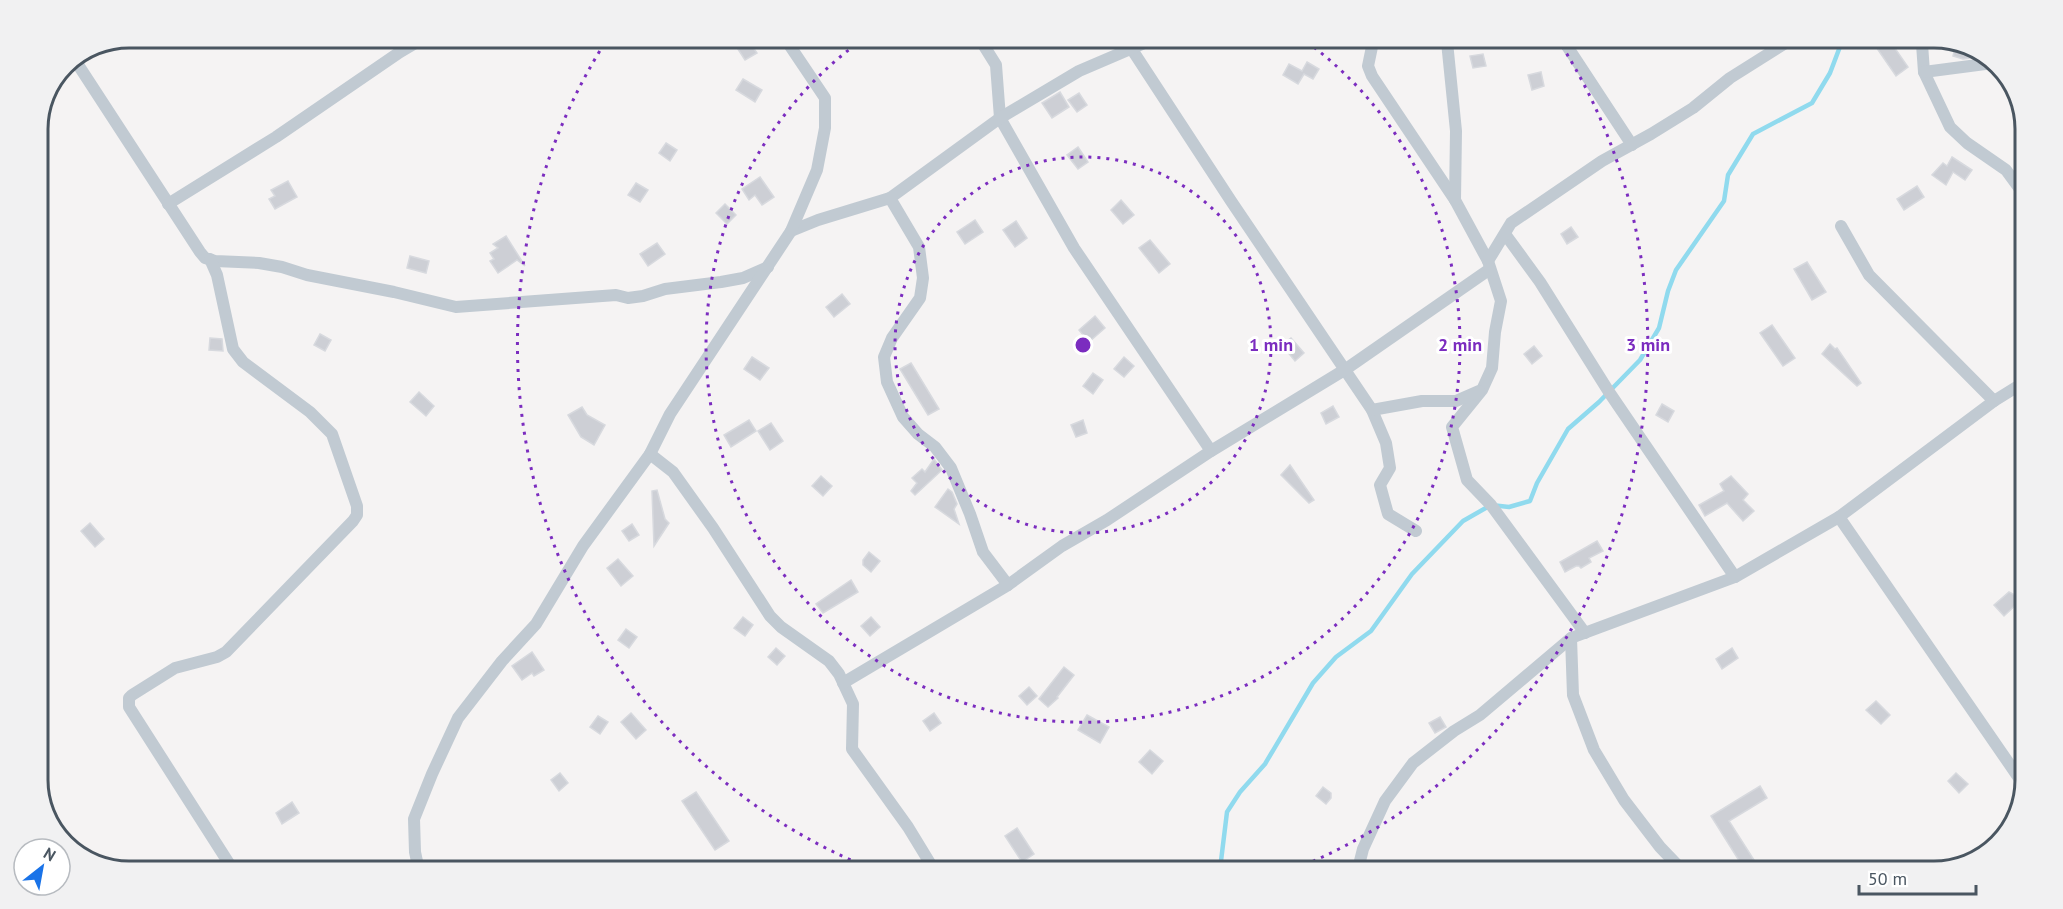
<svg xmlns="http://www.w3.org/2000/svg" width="2063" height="909" font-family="'PT Sans',sans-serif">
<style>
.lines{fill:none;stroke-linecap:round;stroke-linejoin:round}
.stream{stroke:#90daee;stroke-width:4.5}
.building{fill:#cdcfd5;stroke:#d7d9de;stroke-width:1.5}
.street{stroke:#c1cad2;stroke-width:12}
.ring{fill:none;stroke:#7b2cbf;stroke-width:3;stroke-dasharray:3 6}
.rim{fill:none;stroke:#4a5661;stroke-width:3}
.centre{fill:#7b2cbf;stroke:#fff;stroke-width:3}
.ring-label{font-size:18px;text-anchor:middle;font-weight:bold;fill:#7b2cbf;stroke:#fff;stroke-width:6;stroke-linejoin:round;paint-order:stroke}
</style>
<rect width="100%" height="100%" fill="#f5f3f3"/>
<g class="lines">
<path class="stream" d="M 1223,869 L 1221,861 L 1227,812 L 1240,792 L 1265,764 L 1313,683 L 1336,657 L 1371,631 L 1412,574 L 1463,521 L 1491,505 L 1509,507 L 1530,501 L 1537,483 L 1568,429 L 1599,402 L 1640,360 L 1659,328 L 1668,291 L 1676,270 L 1724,201 L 1728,175 L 1753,134 L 1812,103 L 1830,73 L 1841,44"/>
</g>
<g class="building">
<path d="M 732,40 L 748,40 L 757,53 L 745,60 Z"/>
<path d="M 1874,44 L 1892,44 L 1908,67 L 1896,76 Z"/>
<path d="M 1956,44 L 1972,48 L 1970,58 L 1963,59 L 1953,56 Z"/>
<path d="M 1483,54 L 1486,66 L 1473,68 L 1470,56 Z"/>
<path d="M 1307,62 L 1319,69 L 1313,79 L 1304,74 L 1298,84 L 1283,75 L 1289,64 L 1302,71 Z"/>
<path d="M 1541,72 L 1544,86 L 1532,90 L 1528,75 Z"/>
<path d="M 743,79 L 762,90 L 755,102 L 736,90 Z"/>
<path d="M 1060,92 L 1069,107 L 1052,118 L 1042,103 Z"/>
<path d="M 1079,93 L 1087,105 L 1077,112 L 1068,100 Z"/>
<path d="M 666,143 L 677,150 L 670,161 L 659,153 Z"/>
<path d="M 1078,147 L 1088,162 L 1078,169 L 1067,155 Z"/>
<path d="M 1952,157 L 1972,170 L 1965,180 L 1953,172 L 1946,185 L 1932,175 L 1943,163 L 1947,166 Z"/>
<path d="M 760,177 L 774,197 L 762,205 L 755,195 L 749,200 L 742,189 Z"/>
<path d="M 288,181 L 297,197 L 275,209 L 269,199 L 275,196 L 271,190 Z"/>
<path d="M 636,183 L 648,190 L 640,202 L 628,195 Z"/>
<path d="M 1917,186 L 1924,197 L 1904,210 L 1897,199 Z"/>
<path d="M 1121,200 L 1134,215 L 1123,224 L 1111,210 Z"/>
<path d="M 725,204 L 736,215 L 727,224 L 716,213 Z"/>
<path d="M 975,220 L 983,232 L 965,244 L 957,232 Z"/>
<path d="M 1016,221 L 1027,238 L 1015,247 L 1003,230 Z"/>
<path d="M 1571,227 L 1578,237 L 1567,244 L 1561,234 Z"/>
<path d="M 506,236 L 525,266 L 517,260 L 498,273 L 490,261 L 494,259 L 490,253 L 498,248 L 493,244 Z"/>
<path d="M 1150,240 L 1170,264 L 1159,273 L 1139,248 Z"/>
<path d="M 657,243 L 665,254 L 648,266 L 640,254 Z"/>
<path d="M 410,256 L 429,261 L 426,273 L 407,268 Z"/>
<path d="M 1807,262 L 1826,292 L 1812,300 L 1794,269 Z"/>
<path d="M 842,294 L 850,304 L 834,317 L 826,307 Z"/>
<path d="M 1095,316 L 1105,328 L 1089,342 L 1079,330 Z"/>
<path d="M 1772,325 L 1795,358 L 1783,366 L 1760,333 Z"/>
<path d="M 320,334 L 331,340 L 325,351 L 314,345 Z"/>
<path d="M 210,338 L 222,339 L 223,351 L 209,350 Z"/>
<path d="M 1291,338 L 1304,353 L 1295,361 L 1282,345 Z"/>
<path d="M 1830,344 L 1835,349 L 1837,348 L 1861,383 L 1857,386 L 1822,354 Z"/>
<path d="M 1534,346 L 1542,356 L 1532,364 L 1524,354 Z"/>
<path d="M 752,357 L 769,368 L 760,380 L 744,369 Z"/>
<path d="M 1124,357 L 1134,366 L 1124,377 L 1114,369 Z"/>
<path d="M 911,363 L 939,409 L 928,415 L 900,369 Z"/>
<path d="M 1093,373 L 1103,380 L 1093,394 L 1083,386 Z"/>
<path d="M 419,392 L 434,406 L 426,416 L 410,402 Z"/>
<path d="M 1662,404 L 1674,411 L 1668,422 L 1656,415 Z"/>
<path d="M 1333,406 L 1339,417 L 1326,424 L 1321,413 Z"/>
<path d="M 582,407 L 587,415 L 605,425 L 594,445 L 581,437 L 568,415 Z"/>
<path d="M 749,420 L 756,431 L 731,447 L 724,435 Z"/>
<path d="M 1083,420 L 1087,433 L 1076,437 L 1071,425 Z"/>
<path d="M 771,423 L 783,441 L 770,450 L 758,431 Z"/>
<path d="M 934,459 L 942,470 L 915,495 L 911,491 L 917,483 L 912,478 L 922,469 L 925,472 Z"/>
<path d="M 1290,465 L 1314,500 L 1309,503 L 1281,475 Z"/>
<path d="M 821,476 L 832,486 L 823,496 L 812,486 Z"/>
<path d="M 1731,476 L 1748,494 L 1743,500 L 1754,511 L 1743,521 L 1727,503 L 1705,516 L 1699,505 L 1724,491 L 1720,484 Z"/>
<path d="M 948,489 L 952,492 L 957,504 L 954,509 L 959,524 L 935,507 Z"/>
<path d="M 657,490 L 665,519 L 669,523 L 654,546 L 652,491 Z"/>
<path d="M 90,523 L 104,539 L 95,547 L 81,531 Z"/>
<path d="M 632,524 L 639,535 L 629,541 L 622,531 Z"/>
<path d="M 1597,541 L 1603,551 L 1589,558 L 1591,562 L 1581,568 L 1579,566 L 1576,566 L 1565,572 L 1560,562 Z"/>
<path d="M 869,552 L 880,561 L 871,572 L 863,565 L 863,560 Z"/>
<path d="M 618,559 L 633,576 L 621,586 L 607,568 Z"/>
<path d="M 851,580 L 858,592 L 823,613 L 816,604 Z"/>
<path d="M 2009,592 L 2015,595 L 2020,601 L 2004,616 L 1994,605 Z"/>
<path d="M 743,617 L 753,625 L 745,636 L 734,628 Z"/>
<path d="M 871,617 L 880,627 L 870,636 L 861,626 Z"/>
<path d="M 626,629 L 637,637 L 629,648 L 618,640 Z"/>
<path d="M 776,648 L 785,656 L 777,665 L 768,657 Z"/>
<path d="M 1732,648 L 1738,658 L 1722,669 L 1716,659 Z"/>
<path d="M 532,652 L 544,670 L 534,676 L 532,673 L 522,680 L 512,666 Z"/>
<path d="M 1064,667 L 1074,675 L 1057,697 L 1058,698 L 1048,707 L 1039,699 Z"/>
<path d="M 1029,687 L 1037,696 L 1027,705 L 1019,696 Z"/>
<path d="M 1876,701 L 1890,715 L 1881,724 L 1866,710 Z"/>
<path d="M 631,713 L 646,730 L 636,739 L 621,722 Z"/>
<path d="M 934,713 L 941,723 L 930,731 L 923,721 Z"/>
<path d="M 1087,715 L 1109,727 L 1100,743 L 1078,730 Z"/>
<path d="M 598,716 L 608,722 L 600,734 L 590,727 Z"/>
<path d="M 1440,717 L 1446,727 L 1435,733 L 1429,723 Z"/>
<path d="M 1150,750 L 1163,761 L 1152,774 L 1139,762 Z"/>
<path d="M 560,773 L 568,783 L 559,791 L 551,780 Z"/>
<path d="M 1956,773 L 1968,784 L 1959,793 L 1948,781 Z"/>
<path d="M 1760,786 L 1767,798 L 1729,821 L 1754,860 L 1743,867 L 1711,816 Z"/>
<path d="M 1323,787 L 1331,793 L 1331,798 L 1326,804 L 1316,796 Z"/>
<path d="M 696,792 L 729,841 L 715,850 L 682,801 Z"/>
<path d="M 292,802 L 299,813 L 282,824 L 276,813 Z"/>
<path d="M 1017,828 L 1034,854 L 1022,862 L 1005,836 Z"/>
</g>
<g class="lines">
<g class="street">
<path d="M 981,41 L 996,65 L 1000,118 L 1074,248 L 1211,451"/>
<path d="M 1373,42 L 1368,66 L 1372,76 L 1455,200 L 1488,261 L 1501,301 L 1495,332 L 1492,368 L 1482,390 L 1452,427 L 1467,480 L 1491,505 L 1585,633"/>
<path d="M 1447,42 L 1456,131 L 1455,200"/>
<path d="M 1565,43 L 1632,145"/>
<path d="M 1922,44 L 1924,72 L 1950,127 L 1967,143 L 2006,170 L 2025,196"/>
<path d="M 1131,48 L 1231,201 L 1372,410 L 1386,443 L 1390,468 L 1380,485 L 1388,514 L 1416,531"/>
<path d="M 75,60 L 200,252 L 205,258 L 215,261 L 259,263 L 282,267 L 307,275 L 394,292 L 456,307 L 616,295 L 628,298 L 643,296 L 665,289 L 721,282 L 743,278 L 768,267"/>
<path d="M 1924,72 L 1993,63"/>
<path d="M 890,198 L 919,247 L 923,278 L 920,298 L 892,338 L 884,357 L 887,382 L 903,417 L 918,434 L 935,447 L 951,468 L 970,514 L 983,552 L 1008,585"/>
<path d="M 168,204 L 276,137 L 400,52 L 422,39"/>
<path d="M 1841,226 L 1869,275 L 1994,401"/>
<path d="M 791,231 L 818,220 L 890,198 L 1000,118 L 1079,71 L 1149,41"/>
<path d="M 1505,234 L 1540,282 L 1609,392 L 1735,577"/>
<path d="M 210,259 L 217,275 L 233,349 L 243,362 L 310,412 L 332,434 L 357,506 L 357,515 L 353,521 L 226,652 L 217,657 L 175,668 L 132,695 L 129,698 L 129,707 L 230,865"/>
<path d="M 1488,261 L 1511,223 L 1602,161 L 1651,134 L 1693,108 L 1730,78 L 1784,44"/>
<path d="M 1372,410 L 1422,401 L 1456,401 L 1479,391"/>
<path d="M 650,454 L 673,472 L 713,528 L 770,616 L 781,627 L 829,661 L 839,674 L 853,704 L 852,749 L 908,827 L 933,868"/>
<path d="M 1839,517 L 2019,778"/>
<path d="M 1571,638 L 1573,695 L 1594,750 L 1624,800 L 1660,847 L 1683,871"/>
<path d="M 843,683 L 1008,585 L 1062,546 L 1107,520 L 1211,451 L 1346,369 L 1490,269"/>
<path d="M 418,866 L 415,852 L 414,819 L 432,774 L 458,718 L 502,661 L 536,624 L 583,546 L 650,454 L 670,414 L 791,231 L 817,170 L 825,128 L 825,98 L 786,40"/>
<path d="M 1358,869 L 1363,849 L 1385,801 L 1413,763 L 1454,731 L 1480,715 L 1571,638 L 1735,577 L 1839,517 L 1994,401 L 2023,383"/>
</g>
</g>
<g class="ring">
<circle cx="1083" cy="345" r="188"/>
<path d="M1307 42A377 377 0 1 1 859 42"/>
<path d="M867 867A565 565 0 0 1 606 41M1562 46A565 565 0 0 1 1295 869"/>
</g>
<path d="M0 0H2063V909H0ZM129 48H1934A81 81 0 0 1 2015 129V780A81 81 0 0 1 1934 861H129A81 81 0 0 1 48 780V129A81 81 0 0 1 129 48Z" fill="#f1f1f2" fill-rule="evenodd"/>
<path class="rim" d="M129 48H1934A81 81 0 0 1 2015 129V780A81 81 0 0 1 1934 861H129A81 81 0 0 1 48 780V129A81 81 0 0 1 129 48Z"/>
<circle cx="1083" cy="345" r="9" class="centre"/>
<g class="ring-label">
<text x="1271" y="351">1 min</text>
<text x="1460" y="351">2 min</text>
<text x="1648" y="351">3 min</text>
</g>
<g transform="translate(42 867) rotate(31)"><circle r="28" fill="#ffffff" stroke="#b7bbc0" stroke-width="1.5"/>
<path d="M0-4.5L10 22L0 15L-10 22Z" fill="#1a73e8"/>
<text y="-9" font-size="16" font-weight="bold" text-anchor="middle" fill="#4a5661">N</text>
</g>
<path d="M1859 885v9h117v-9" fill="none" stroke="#4a5661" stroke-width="3"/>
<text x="1868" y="885" font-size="18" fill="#4a5661" stroke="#ffffff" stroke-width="4.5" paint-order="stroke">50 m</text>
</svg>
